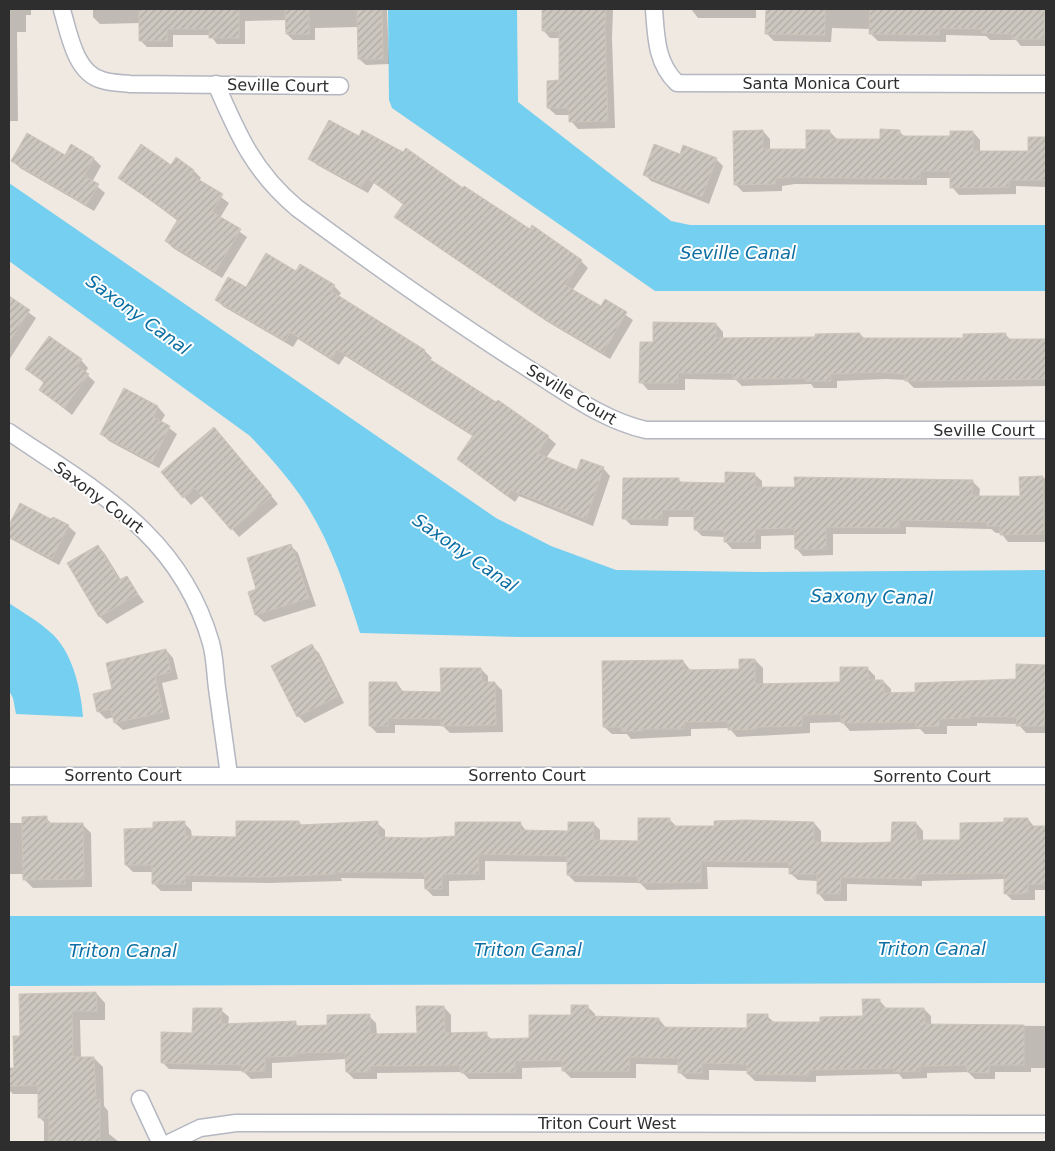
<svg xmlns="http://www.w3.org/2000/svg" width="1055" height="1151" font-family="'DejaVu Sans',sans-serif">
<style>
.water{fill:#75cff0}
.shadow{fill:#0003}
.building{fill:url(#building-hatch);stroke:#cbc5ba}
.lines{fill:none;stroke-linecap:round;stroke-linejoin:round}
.minor-casing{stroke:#b4b7c1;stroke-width:19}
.minor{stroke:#fff;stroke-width:16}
.labels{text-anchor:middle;stroke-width:4;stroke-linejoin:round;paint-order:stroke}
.street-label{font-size:16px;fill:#2e2e2e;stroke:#fff}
.water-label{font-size:18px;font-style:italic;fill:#0d6fa3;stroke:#fff}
</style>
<defs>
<pattern id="building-hatch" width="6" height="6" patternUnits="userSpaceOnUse" patternTransform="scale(1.25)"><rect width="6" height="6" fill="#cbc7bf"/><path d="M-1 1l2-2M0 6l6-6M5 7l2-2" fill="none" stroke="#afaba4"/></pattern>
</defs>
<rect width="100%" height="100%" fill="#efe9e1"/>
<g class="water">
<path d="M 388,9 L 517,9 L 518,102 L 671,221 L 690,225 L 1046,225 L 1046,291 L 655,291 L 392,108 L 389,100 Z"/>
<path d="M 9,183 L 496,518 L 551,546 L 616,570 L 759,572 L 1046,570 L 1046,637 L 521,637 L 360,633 C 346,588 329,538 302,498 C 287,476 269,456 250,436 L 9,261 Z"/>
<path d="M 9,603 C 22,612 38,621 50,632 C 72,650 81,689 83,717 L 16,714 L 13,698 L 9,691 Z"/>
<path d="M 9,916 L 1046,916 L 1046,983 L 9,986 Z"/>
</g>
<g class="shadow">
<path d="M 9,9 L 31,9 L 31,15 L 26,15 L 26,32 L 17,32 L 18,121 L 9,121 Z"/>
<path d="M 93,9 L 387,9 L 389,64 L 366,65 L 359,59 L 358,27 L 315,28 L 315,40 L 293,40 L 287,34 L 287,20 L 245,21 L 245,44 L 217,44 L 210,35 L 173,35 L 173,47 L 147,47 L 141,41 L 140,23 L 100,24 L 93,17 Z"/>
<path d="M 543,9 L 613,10 L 612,38 L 615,128 L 578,129 L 571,121 L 570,115 L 556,115 L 548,108 L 560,81 L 560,38 L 550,38 L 543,30 Z"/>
<path d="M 691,9 L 756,9 L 756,18 L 698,18 Z"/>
<path d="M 767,9 L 1046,9 L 1046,46 L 1021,46 L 1016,40 L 990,40 L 986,36 L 946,35 L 946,42 L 878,41 L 871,34 L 871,29 L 832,28 L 831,42 L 774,41 L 766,33 Z"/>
<path d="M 763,131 L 770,139 L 770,150 L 807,150 L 830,132 L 837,139 L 881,141 L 899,131 L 905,137 L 951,137 L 973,132 L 980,140 L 980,152 L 1029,152 L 1029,138 L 1046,139 L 1046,187 L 1016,186 L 1016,194 L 959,195 L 952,187 L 951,178 L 927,178 L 927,185 L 795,184 L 782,186 L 782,191 L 743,192 L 735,184 Z"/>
<path d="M 71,146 L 94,159 L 101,166 L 92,182 L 105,193 L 94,211 L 20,168 L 12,160 L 65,156 Z"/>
<path d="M 681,155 L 716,159 L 723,166 L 709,204 L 651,181 L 644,174 Z"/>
<path d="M 176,159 L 194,171 L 201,178 L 199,181 L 229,203 L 220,218 L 247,237 L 222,278 L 173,248 L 166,241 L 178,221 L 120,178 L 171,166 Z"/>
<path d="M 310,159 L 463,190 L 530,231 L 533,227 L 581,261 L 588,268 L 572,291 L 602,308 L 605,301 L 633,320 L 610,359 L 546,321 L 403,223 L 396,217 L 404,205 L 374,183 L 368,193 L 317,165 Z"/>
<path d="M 297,272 L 334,286 L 341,293 L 338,297 L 425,351 L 432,358 L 430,361 L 548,437 L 556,444 L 546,458 L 578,471 L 603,468 L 610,476 L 593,526 L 519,496 L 515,502 L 458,459 L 474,437 L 345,356 L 339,365 L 298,339 L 293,347 L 224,307 L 216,300 Z"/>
<path d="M 9,298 L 36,318 L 9,360 Z"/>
<path d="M 716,324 L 723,332 L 723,339 L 816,338 L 860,334 L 865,339 L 964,339 L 1006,335 L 1011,340 L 1046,340 L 1046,386 L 914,388 L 906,380 L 886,379 L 837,381 L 837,388 L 814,388 L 811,384 L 742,386 L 736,380 L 685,379 L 685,390 L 648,390 L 641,382 L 654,343 Z"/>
<path d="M 49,337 L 81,360 L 88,368 L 85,373 L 95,382 L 72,415 L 41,390 L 45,384 L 27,369 Z"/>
<path d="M 124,390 L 158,407 L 165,415 L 161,422 L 177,434 L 159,468 L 109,441 L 102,434 Z"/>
<path d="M 221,436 L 278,504 L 239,537 L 203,495 L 191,505 L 163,473 Z"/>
<path d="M 754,474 L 762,481 L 762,488 L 972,481 L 980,489 L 979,497 L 1021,497 L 1021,478 L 1046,478 L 1046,542 L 1008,542 L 1001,533 L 996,533 L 991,529 L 906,527 L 906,534 L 833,534 L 833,555 L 803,556 L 796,548 L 796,535 L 761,536 L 761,549 L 732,549 L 725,541 L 725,537 L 702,536 L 695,529 L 695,517 L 669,517 L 668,526 L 631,525 L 624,518 L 679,480 L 682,483 L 726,484 Z"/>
<path d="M 20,505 L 52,521 L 68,526 L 76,533 L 59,565 L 9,538 L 9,528 Z"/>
<path d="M 98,546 L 105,554 L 121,580 L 126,577 L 144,602 L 107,624 L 100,617 L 69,564 Z"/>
<path d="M 291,546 L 298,553 L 316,606 L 264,622 L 256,615 L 258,590 Z"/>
<path d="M 312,646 L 319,653 L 344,703 L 305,723 L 298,716 Z"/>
<path d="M 166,650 L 173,658 L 178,679 L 162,683 L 170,719 L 123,730 L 115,723 L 114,717 L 106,719 L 99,712 L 113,690 Z"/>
<path d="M 755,660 L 763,668 L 763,685 L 841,683 L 867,668 L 875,676 L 875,681 L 883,681 L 891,689 L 891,694 L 917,693 L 1017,681 L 1045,666 L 1046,733 L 1026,733 L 1018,724 L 977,723 L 977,726 L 947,726 L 947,734 L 925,734 L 920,729 L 850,731 L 842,722 L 810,723 L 810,733 L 737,737 L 729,728 L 691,729 L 691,736 L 631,739 L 627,734 L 612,734 L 604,727 L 683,661 L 691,671 L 740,671 Z"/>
<path d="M 481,669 L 488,676 L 488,683 L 495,683 L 502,690 L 503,732 L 450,733 L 443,726 L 395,725 L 395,733 L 377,733 L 370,726 L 397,683 L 404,693 L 442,693 Z"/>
<path d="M 46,818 L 53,825 L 82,824 L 91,833 L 92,887 L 33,888 L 24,879 L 24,874 L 9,874 L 9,823 L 24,823 Z"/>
<path d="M 669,819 L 677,827 L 814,823 L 821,831 L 821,843 L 893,844 L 916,823 L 923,831 L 923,841 L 961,841 L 1005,824 L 1028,819 L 1035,828 L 1046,828 L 1046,890 L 1035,890 L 1035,900 L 1012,900 L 1005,893 L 1005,879 L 922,881 L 922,886 L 847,884 L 847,901 L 825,901 L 818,893 L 818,881 L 798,880 L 790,873 L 791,868 L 707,867 L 708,889 L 647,890 L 640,883 L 575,882 L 568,875 L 568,862 L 485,861 L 485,880 L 449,881 L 449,896 L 433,896 L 426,889 L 426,879 L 341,878 L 342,881 L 268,883 L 192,882 L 192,891 L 161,891 L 154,884 L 153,872 L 133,872 L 126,865 L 154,830 L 184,823 L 191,830 L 192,837 L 237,838 L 299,822 L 303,826 L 377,823 L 385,830 L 385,838 L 424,839 L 456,837 L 520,823 L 527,832 L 569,832 L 593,823 L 600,830 L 600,842 L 639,842 Z"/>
<path d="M 96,993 L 105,1003 L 105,1020 L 80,1020 L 81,1058 L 94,1058 L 103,1067 L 104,1106 L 108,1111 L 109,1134 L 119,1142 L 44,1142 L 44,1122 L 39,1117 L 39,1094 L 13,1094 L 9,1090 L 9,1069 L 16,1069 L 22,1037 Z"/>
<path d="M 879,1000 L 887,1009 L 924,1009 L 931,1016 L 931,1025 L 1046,1026 L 1046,1068 L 1031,1068 L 1031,1072 L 995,1072 L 995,1079 L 975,1079 L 968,1072 L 927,1073 L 927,1078 L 903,1079 L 899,1074 L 816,1076 L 816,1082 L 755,1081 L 748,1074 L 748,1071 L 709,1070 L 709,1080 L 687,1079 L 679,1072 L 679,1065 L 636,1064 L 636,1078 L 571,1078 L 564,1071 L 564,1067 L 522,1068 L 522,1079 L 469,1079 L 462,1072 L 377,1073 L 377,1079 L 354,1079 L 347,1072 L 347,1059 L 272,1063 L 272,1078 L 251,1079 L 243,1071 L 169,1069 L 162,1062 L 221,1010 L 229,1017 L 228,1025 L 295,1023 L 299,1027 L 328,1027 L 369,1016 L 376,1023 L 377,1035 L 418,1035 L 444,1007 L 451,1015 L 451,1034 L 486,1034 L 492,1040 L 530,1039 L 588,1007 L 595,1014 L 595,1017 L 659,1019 L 666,1028 L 748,1029 L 767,1016 L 775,1023 L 822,1024 L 864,1017 Z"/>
</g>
<g class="building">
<path d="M 139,9 L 239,9 L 239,38 L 209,38 L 209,29 L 167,29 L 167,41 L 139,41 Z"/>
<path d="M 285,9 L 309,9 L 309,34 L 286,34 Z"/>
<path d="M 357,9 L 382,9 L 383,59 L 358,59 Z"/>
<path d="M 542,9 L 606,9 L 605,30 L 608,121 L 569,122 L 569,108 L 547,108 L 547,81 L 559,80 L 559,31 L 542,31 Z"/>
<path d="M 766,9 L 825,9 L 825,35 L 765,34 Z"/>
<path d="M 870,9 L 1045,9 L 1044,39 L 1012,39 L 1012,34 L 982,33 L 982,29 L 939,28 L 939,35 L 869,34 Z"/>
<path d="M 329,120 L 359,136 L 362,130 L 403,152 L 406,148 L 463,188 L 464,186 L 530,229 L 532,225 L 582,260 L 565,285 L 601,306 L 605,299 L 627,312 L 603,353 L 538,315 L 394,217 L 404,203 L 367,178 L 361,187 L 308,159 Z"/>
<path d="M 880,129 L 900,130 L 900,136 L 950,136 L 950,131 L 973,131 L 973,151 L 1028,151 L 1028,137 L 1046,137 L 1046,180 L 1009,180 L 1009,187 L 950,188 L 950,171 L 920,171 L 920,179 L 787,177 L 775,179 L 775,184 L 734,185 L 733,131 L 763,130 L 763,149 L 806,149 L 806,130 L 830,130 L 830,139 L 880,139 Z"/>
<path d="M 27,133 L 65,155 L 71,144 L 94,158 L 84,176 L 99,184 L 86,205 L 11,161 Z"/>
<path d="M 141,144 L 171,165 L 176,157 L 194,170 L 191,175 L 223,194 L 212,212 L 241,229 L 215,272 L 165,241 L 178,219 L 118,178 Z"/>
<path d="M 654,144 L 680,154 L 683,145 L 717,158 L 702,197 L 643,175 Z"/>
<path d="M 266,253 L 296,271 L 300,264 L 335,285 L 331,291 L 425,350 L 423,355 L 496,402 L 498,400 L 549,436 L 537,453 L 577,470 L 581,459 L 604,467 L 586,519 L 511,490 L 507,496 L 457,459 L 473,435 L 337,349 L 332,359 L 290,332 L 285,341 L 215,300 L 228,277 L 246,287 Z"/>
<path d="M 9,296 L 30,310 L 9,342 Z"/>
<path d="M 653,322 L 716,323 L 716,338 L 815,337 L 815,334 L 860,333 L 860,338 L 963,338 L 963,334 L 1006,333 L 1006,339 L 1046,339 L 1046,379 L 905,381 L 905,374 L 878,372 L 830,374 L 831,381 L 806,381 L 806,378 L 733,379 L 733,373 L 678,373 L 678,383 L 639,383 L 640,342 L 653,342 Z"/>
<path d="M 49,336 L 82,359 L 77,366 L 89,374 L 64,408 L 39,390 L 44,382 L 25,369 Z"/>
<path d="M 124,388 L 158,406 L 153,417 L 170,426 L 152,462 L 100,434 Z"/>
<path d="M 214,427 L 272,496 L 231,530 L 195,488 L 183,498 L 161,472 Z"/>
<path d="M 725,472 L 755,473 L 755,487 L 795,487 L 794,477 L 973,480 L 972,496 L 1020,496 L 1019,477 L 1043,476 L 1044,534 L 1000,535 L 1000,526 L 987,526 L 987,522 L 899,520 L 899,528 L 826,527 L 826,549 L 795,549 L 794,528 L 755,529 L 755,542 L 724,542 L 724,530 L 694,530 L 694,510 L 662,510 L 662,519 L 622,519 L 623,478 L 679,478 L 679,482 L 725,483 Z"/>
<path d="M 20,503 L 51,519 L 53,517 L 69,525 L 52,559 L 9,537 L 9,525 Z"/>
<path d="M 291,544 L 309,598 L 255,615 L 248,592 L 256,589 L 247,558 Z"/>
<path d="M 98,545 L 119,580 L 127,576 L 138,594 L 99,617 L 67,563 Z"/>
<path d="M 312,644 L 338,696 L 297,717 L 271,666 Z"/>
<path d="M 166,649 L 171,672 L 155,676 L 163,712 L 114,723 L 111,709 L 97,712 L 93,694 L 112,689 L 106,663 Z"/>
<path d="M 739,659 L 755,659 L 755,684 L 840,682 L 840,667 L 868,667 L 868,680 L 883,680 L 884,693 L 915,692 L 915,683 L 1016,679 L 1016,664 L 1046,665 L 1044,726 L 1016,726 L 1017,717 L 969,716 L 969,718 L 939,719 L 939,726 L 916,727 L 916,722 L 841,723 L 841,714 L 802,715 L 802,726 L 756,727 L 756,729 L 728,730 L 728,721 L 684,722 L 684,729 L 643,729 L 643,731 L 622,731 L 622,727 L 603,727 L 602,661 L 683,660 L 684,670 L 739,669 Z"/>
<path d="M 440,668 L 481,668 L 482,682 L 495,682 L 496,725 L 441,726 L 441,719 L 388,718 L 388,726 L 369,726 L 369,682 L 397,682 L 397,691 L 441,692 Z"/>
<path d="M 47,816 L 47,823 L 83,823 L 84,879 L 23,880 L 22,817 Z"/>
<path d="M 638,818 L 670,818 L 670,826 L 714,826 L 714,821 L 745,820 L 814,822 L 814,842 L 861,843 L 891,842 L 892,822 L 916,822 L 916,840 L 960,840 L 960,823 L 1004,822 L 1004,818 L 1028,818 L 1028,826 L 1046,826 L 1046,884 L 1028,884 L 1028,893 L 1004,894 L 1004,873 L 915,874 L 915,879 L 841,877 L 840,894 L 817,894 L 817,874 L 789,874 L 789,862 L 701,861 L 701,882 L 638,883 L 638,876 L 567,875 L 567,856 L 478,854 L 479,874 L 442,874 L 442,889 L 425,889 L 424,872 L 335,872 L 335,874 L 260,877 L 185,875 L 185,884 L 152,884 L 152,865 L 125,865 L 124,829 L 153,828 L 153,822 L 185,821 L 185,836 L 236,837 L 236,821 L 299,821 L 300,825 L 378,821 L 378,837 L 424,838 L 455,836 L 455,822 L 521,822 L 520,830 L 568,831 L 568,822 L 594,822 L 593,840 L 638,841 Z"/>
<path d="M 96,992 L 97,1011 L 72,1011 L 73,1057 L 94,1057 L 96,1100 L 100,1100 L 100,1142 L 49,1142 L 49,1118 L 38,1118 L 38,1085 L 9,1086 L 9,1068 L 14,1068 L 13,1036 L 20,1036 L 19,994 Z"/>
<path d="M 862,999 L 880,999 L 880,1008 L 924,1008 L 925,1024 L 1024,1025 L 1024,1065 L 989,1065 L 989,1073 L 967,1072 L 967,1065 L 920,1066 L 920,1071 L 894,1072 L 894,1068 L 809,1070 L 809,1075 L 747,1074 L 747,1064 L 702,1063 L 702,1073 L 678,1073 L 678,1058 L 630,1057 L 629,1071 L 562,1071 L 562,1060 L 515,1061 L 515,1072 L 461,1073 L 460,1065 L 370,1066 L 370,1072 L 346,1072 L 345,1052 L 296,1053 L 296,1056 L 265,1057 L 265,1071 L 242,1072 L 242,1065 L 161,1063 L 161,1032 L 192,1033 L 193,1008 L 222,1008 L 221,1024 L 296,1021 L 296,1026 L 327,1025 L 327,1015 L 370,1014 L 370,1034 L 417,1033 L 416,1006 L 444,1006 L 445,1033 L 487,1032 L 487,1039 L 529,1038 L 529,1015 L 571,1015 L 571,1005 L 588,1005 L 589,1016 L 659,1018 L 659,1027 L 747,1028 L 747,1014 L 768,1014 L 768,1022 L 820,1022 L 820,1017 L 863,1016 Z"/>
</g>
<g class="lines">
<g class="minor-casing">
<g id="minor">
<path d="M 654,9 C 656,36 656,63 677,83 L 1046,84"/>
<path d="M 62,10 C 69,33 75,73 102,80 C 111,83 121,83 130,84 L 340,86"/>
<path d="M 216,84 C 238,135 254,172 297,208 C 374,265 452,320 532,371 C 569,394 603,420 646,430 L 1046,430"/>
<path d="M 9,432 C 96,491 180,534 211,643 C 215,657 215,673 217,688 C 221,717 225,746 229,775"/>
<path d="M 9,776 L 1046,776"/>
<path d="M 140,1099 L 160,1142"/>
<path d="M 171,1142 L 200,1128 L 236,1123 L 1046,1124"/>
</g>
</g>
<use href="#minor" class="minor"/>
</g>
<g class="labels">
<g class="street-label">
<text x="821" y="89">Santa Monica Court</text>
<text transform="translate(278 85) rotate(1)" y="6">Seville Court</text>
<text transform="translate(572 394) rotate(31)" y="6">Seville Court</text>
<text x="984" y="436">Seville Court</text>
<text transform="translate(99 497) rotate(37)" y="6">Saxony Court</text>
<text x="123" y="781">Sorrento Court</text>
<text x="527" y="781">Sorrento Court</text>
<text x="932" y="782">Sorrento Court</text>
<text x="607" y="1129">Triton Court West</text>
</g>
<g class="water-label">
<text x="738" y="259">Seville Canal</text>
<text transform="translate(138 315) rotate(36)" y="6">Saxony Canal</text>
<text transform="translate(465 553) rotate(35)" y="6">Saxony Canal</text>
<text transform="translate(872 597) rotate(1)" y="6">Saxony Canal</text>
<text x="932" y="955">Triton Canal</text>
<text x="528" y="956">Triton Canal</text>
<text x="123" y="957">Triton Canal</text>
</g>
</g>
<rect width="1055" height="1151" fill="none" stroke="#2e2e2e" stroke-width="20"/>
</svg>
